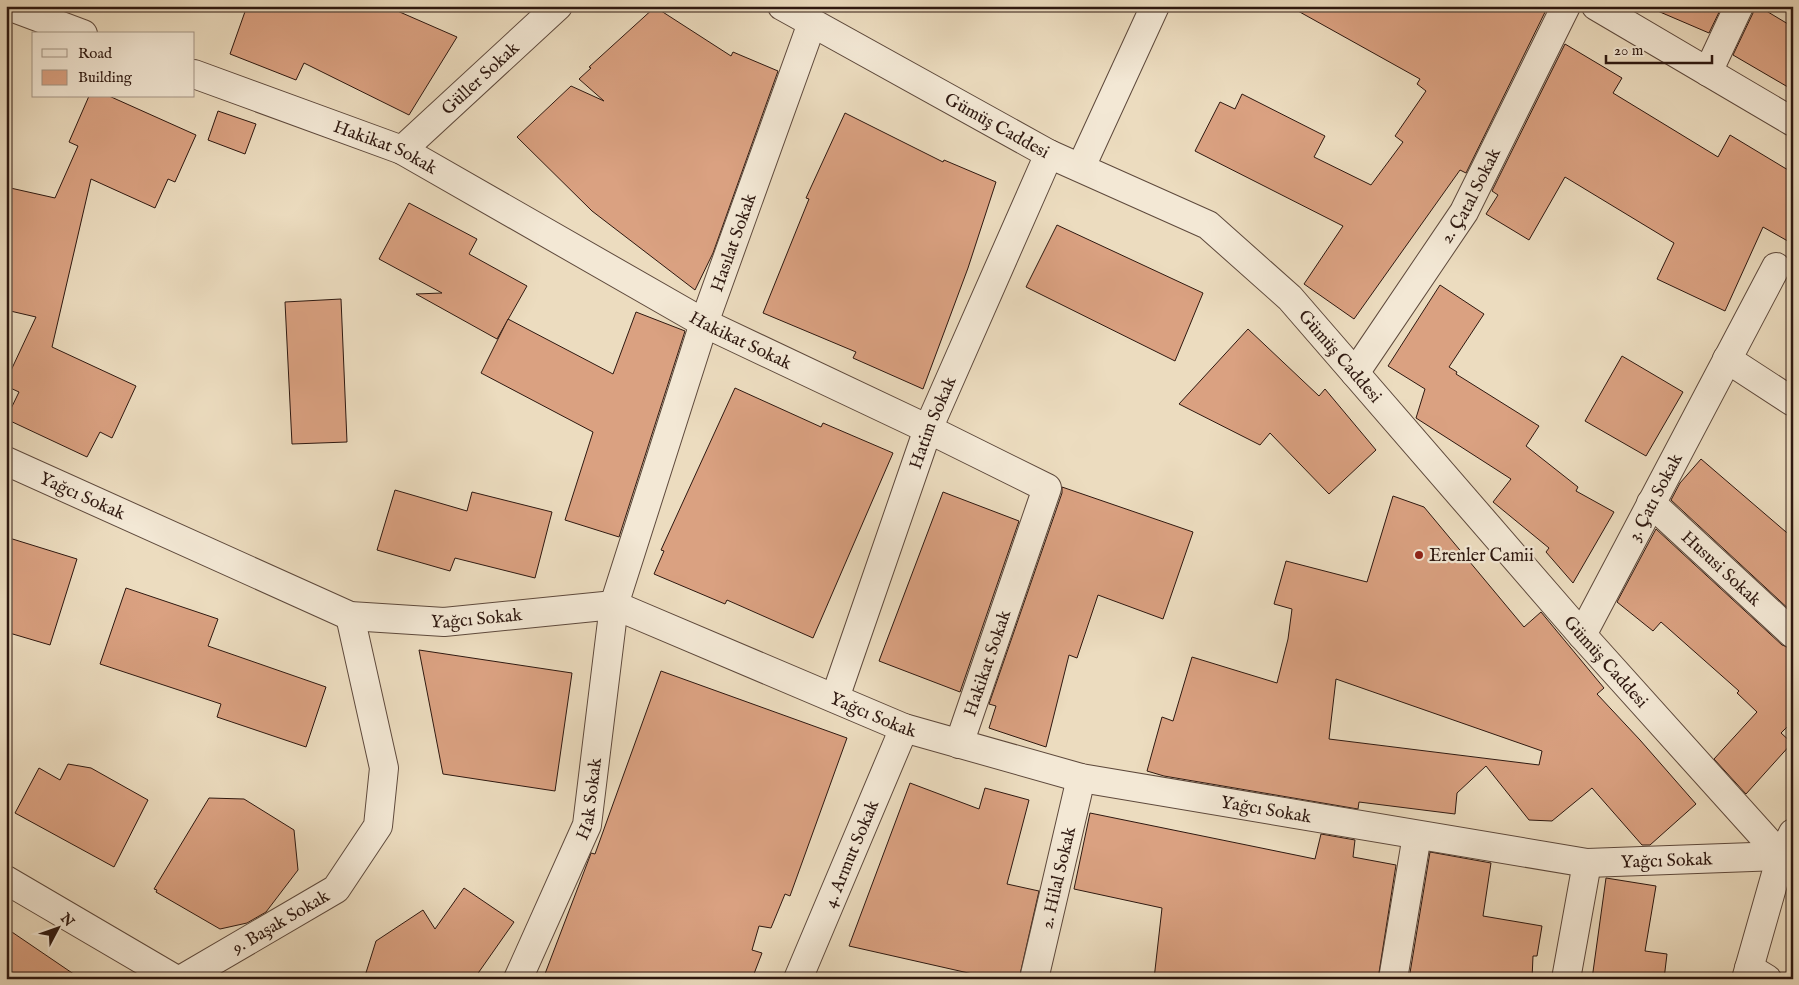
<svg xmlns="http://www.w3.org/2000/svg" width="1799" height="985" font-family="'IM FELL English',serif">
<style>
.building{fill:#daa181;stroke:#2e1810;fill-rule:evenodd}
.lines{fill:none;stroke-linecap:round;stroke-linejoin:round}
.minor-casing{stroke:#5e493c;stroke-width:30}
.tertiary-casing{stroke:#5e493c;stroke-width:30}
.minor{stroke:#f3e8d5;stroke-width:28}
.tertiary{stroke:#f3e8d5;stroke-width:28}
.poi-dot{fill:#8f2418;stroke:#f3e8d5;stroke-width:2}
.labels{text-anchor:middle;stroke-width:4.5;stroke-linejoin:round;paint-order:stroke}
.street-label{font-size:18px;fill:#2e1810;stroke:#f3e8d5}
.poi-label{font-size:18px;fill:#2e1810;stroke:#f3e8d5;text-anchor:start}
</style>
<rect width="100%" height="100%" fill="#ecdcbf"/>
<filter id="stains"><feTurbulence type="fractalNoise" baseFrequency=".004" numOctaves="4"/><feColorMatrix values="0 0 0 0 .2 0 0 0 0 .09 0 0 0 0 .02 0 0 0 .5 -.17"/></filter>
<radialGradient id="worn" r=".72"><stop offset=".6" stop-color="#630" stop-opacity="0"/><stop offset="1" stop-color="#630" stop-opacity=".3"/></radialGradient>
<g class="building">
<path d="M 247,6 L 386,6 L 457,37 L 409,115 L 304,63 L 296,80 L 230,54 Z"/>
<path d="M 1289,6 L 1548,6 L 1466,173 L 1460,170 L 1354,319 L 1304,284 L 1343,226 L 1195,151 L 1220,102 L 1235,109 L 1242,94 L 1325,136 L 1314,157 L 1371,185 L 1403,142 L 1395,136 L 1426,91 L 1417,84 L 1420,79 Z"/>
<path d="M 1646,6 L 1722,6 L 1709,33 Z"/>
<path d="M 1754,6 L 1758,6 L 1793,27 L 1793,90 L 1733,55 L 1753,13 Z"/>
<path d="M 655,7 L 731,56 L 733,52 L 778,71 L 713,253 L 695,290 L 592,211 L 517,137 L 571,86 L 604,101 L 579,79 L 591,68 L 589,67 Z"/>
<path d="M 1565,44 L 1622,78 L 1613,93 L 1718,157 L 1730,135 L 1793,173 L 1793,244 L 1763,227 L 1725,311 L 1657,279 L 1674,243 L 1565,177 L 1529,240 L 1486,214 L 1498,195 L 1492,191 Z"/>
<path d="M 89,96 L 109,96 L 196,135 L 175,182 L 168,179 L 155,208 L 91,179 L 52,347 L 136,386 L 112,438 L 100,432 L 87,457 L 6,419 L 19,392 L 6,386 L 6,381 L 36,317 L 6,310 L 6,187 L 55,198 L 78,146 L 69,142 Z"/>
<path d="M 218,111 L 256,124 L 245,154 L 208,140 Z"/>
<path d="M 845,113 L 943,162 L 944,160 L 996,182 L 968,268 L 923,389 L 853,358 L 856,352 L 763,313 L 809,199 L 806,198 Z"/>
<path d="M 409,203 L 477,239 L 469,254 L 527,286 L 497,339 L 416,294 L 442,293 L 379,259 Z"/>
<path d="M 1057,225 L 1203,293 L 1175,361 L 1026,287 Z"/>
<path d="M 1440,285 L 1484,314 L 1449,367 L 1457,372 L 1456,374 L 1539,426 L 1526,446 L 1578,487 L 1576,491 L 1614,512 L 1573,583 L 1546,552 L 1549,548 L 1493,502 L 1511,479 L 1416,418 L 1425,389 L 1388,366 Z"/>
<path d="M 341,299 L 347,442 L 292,444 L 285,302 Z"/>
<path d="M 636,312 L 685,331 L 619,537 L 565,520 L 593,432 L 481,373 L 508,319 L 613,374 Z"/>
<path d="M 1248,329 L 1319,396 L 1325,389 L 1376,450 L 1329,494 L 1270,433 L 1260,445 L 1179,404 Z"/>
<path d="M 1622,356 L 1683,392 L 1646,456 L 1585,421 Z"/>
<path d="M 735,388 L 821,427 L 823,423 L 893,453 L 813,638 L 727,600 L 725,604 L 654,574 L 664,551 L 661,550 Z"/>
<path d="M 1701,459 L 1793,538 L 1793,613 L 1671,500 L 1680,483 Z"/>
<path d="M 1062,487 L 1193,532 L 1163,619 L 1098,595 L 1077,658 L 1069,655 L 1046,747 L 989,728 L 996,706 L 989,704 L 1062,493 Z"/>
<path d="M 395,490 L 467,511 L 472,492 L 552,512 L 535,578 L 455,558 L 450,571 L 377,550 Z"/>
<path d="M 943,492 L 1019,521 L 960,692 L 879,661 Z"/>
<path d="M 1393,496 L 1424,507 L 1524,627 L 1541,612 L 1604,688 L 1597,694 L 1640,740 L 1696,804 L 1650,845 L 1642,845 L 1592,788 L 1552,821 L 1529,820 L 1486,766 L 1457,793 L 1455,814 L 1359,802 L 1358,809 L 1164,776 L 1147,771 L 1162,717 L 1173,721 L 1192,657 L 1277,683 L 1288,639 L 1292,609 L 1274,604 L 1286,561 L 1367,582 ZM 1336,679 L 1542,751 L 1539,765 L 1329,739 Z"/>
<path d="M 1656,529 L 1782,645 L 1793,649 L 1793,721 L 1781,733 L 1792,743 L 1746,794 L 1714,759 L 1757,712 L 1737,693 L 1739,691 L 1661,622 L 1653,631 L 1617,602 Z"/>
<path d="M 6,537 L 77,559 L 50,645 L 6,632 Z"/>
<path d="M 126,588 L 218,619 L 208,646 L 326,687 L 306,747 L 217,717 L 221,704 L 100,664 Z"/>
<path d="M 419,650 L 572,673 L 555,791 L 443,774 Z"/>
<path d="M 661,671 L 847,738 L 790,896 L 785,894 L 771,928 L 759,926 L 752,950 L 762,953 L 752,979 L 543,979 L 590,856 L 591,853 L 595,854 Z"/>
<path d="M 68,764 L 91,768 L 148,800 L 114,867 L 15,813 L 39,768 L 60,780 Z"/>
<path d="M 910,783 L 979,809 L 985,788 L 1029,800 L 1007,884 L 1039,891 L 1019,979 L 995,979 L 849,946 Z"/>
<path d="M 209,798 L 244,799 L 294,830 L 298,870 L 266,912 L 247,923 L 220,929 L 156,892 L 157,890 L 154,889 Z"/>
<path d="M 1090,813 L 1315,859 L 1321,834 L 1355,840 L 1353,857 L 1396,865 L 1378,979 L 1154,979 L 1162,908 L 1074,889 Z"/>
<path d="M 1430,852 L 1491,863 L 1483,916 L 1542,926 L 1537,956 L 1533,956 L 1532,979 L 1409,979 Z"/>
<path d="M 1606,878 L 1656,886 L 1645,951 L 1667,954 L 1664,979 L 1592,979 Z"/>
<path d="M 464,888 L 514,922 L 474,979 L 364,979 L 376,941 L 423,910 L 435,929 Z"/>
<path d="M 6,928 L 81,979 L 6,979 Z"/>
</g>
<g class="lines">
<g class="minor-casing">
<g id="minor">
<path d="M 8,6 L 83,34"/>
<path d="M 1596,6 L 1793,122"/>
<path d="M 1708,72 L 1739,6"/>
<path id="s1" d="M 194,74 L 402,150 L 704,323 L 928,429 L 1047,488 L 959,744"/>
<path id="s2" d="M 402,150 L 558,6"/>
<path d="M 1081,167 L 1155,6"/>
<path d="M 1727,359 L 1793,402"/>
<path id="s3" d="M 1355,373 L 1464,212 L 1566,6"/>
<path id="s4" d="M 6,461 L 350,616 L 444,622 L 614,605 L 904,728 L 1081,778 L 1587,863 L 1781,856 L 1793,852"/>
<path id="s5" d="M 1651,503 L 1793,634"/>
<path id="s6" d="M 1582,635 L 1776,267"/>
<path id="s7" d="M 835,698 L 928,429 L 1049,154"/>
<path d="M 6,880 L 175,979"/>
<path d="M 1749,968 L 1767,979"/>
<path id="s8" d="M 182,979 L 336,889 L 378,826 L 384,768 L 350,616"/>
<path id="s9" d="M 518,979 L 587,825 L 614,605 L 704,323 L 812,23"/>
<path id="s10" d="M 798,979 L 904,728"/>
<path id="s11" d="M 1034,979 L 1081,778"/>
<path d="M 1393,979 L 1417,835"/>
<path d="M 1566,979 L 1587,863"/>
</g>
</g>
<g class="tertiary-casing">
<g id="tertiary">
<path id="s12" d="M 782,6 L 1049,154 L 1208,225 L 1290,298 L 1582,635 L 1781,856"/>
<path d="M 1746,979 L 1781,856 L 1793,833"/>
</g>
</g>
<use href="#minor" class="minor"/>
<use href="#tertiary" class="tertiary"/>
</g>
<circle class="poi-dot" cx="1419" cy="555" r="5"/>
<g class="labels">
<g class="street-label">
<text dy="6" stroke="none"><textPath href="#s2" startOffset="106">Güller Sokak</textPath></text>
<text dy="6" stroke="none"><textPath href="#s12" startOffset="246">Gümüş Caddesi</textPath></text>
<text dy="6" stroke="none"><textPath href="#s1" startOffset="205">Hakikat Sokak</textPath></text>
<text dy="6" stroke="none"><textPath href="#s3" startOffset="212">2. Çatal Sokak</textPath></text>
<text dy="6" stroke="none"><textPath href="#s9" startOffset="772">Hasılat Sokak</textPath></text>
<text dy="6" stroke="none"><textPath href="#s1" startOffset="610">Hakikat Sokak</textPath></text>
<text dy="6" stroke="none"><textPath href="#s12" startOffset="666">Gümüş Caddesi</textPath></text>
<text dy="6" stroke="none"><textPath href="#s7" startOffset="292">Hatim Sokak</textPath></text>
<text dy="6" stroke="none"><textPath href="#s4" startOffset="84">Yağcı Sokak</textPath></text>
<text dy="6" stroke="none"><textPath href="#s6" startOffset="156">3. Çatı Sokak</textPath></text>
<text dy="6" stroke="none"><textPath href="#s5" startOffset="96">Hususi Sokak</textPath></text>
<text dy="6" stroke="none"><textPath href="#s4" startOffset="504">Yağcı Sokak</textPath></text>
<text dy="6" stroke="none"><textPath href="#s12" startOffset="1071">Gümüş Caddesi</textPath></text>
<text transform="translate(987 663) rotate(-71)" y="6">Hakikat Sokak</text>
<text dy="6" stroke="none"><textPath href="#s4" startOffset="924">Yağcı Sokak</textPath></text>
<text dy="6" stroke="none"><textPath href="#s9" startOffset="195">Hak Sokak</textPath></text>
<text dy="6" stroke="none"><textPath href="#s4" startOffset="1329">Yağcı Sokak</textPath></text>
<text dy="6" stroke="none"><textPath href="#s10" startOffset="136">4. Armut Sokak</textPath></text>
<text dy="6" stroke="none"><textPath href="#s4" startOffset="1734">Yağcı Sokak</textPath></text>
<text dy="6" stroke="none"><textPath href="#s11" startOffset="104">2. Hilal Sokak</textPath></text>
<text dy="6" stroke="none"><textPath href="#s8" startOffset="114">9. Başak Sokak</textPath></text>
</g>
<g class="poi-label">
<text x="1429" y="561">Erenler Camii</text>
</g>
</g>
<rect width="1799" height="985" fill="none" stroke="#ecdcbf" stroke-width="25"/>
<rect x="8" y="8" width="1784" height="970" fill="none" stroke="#2e1810" stroke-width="2.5"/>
<rect x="12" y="12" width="1774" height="960" fill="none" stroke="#2e1810"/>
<rect x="32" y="32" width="162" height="65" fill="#f3e8d5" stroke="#a49586"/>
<rect x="42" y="49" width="25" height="8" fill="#f3e8d5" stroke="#a49586"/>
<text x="78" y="58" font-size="15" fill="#2e1810">Road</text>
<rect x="42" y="70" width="25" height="15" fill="#daa181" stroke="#a49586"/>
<text x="78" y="82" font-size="15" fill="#2e1810">Building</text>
<g transform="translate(58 928) rotate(49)" stroke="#f3e8d5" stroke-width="4" paint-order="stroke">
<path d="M0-4L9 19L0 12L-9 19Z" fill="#2e1810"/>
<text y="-8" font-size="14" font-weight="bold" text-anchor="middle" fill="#2e1810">N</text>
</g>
<path d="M1606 55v8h106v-8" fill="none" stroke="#2e1810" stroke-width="2.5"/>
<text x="1614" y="55" font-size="15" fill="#2e1810" stroke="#f3e8d5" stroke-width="4" paint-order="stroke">20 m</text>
<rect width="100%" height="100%" filter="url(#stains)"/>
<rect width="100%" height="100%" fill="url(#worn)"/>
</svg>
